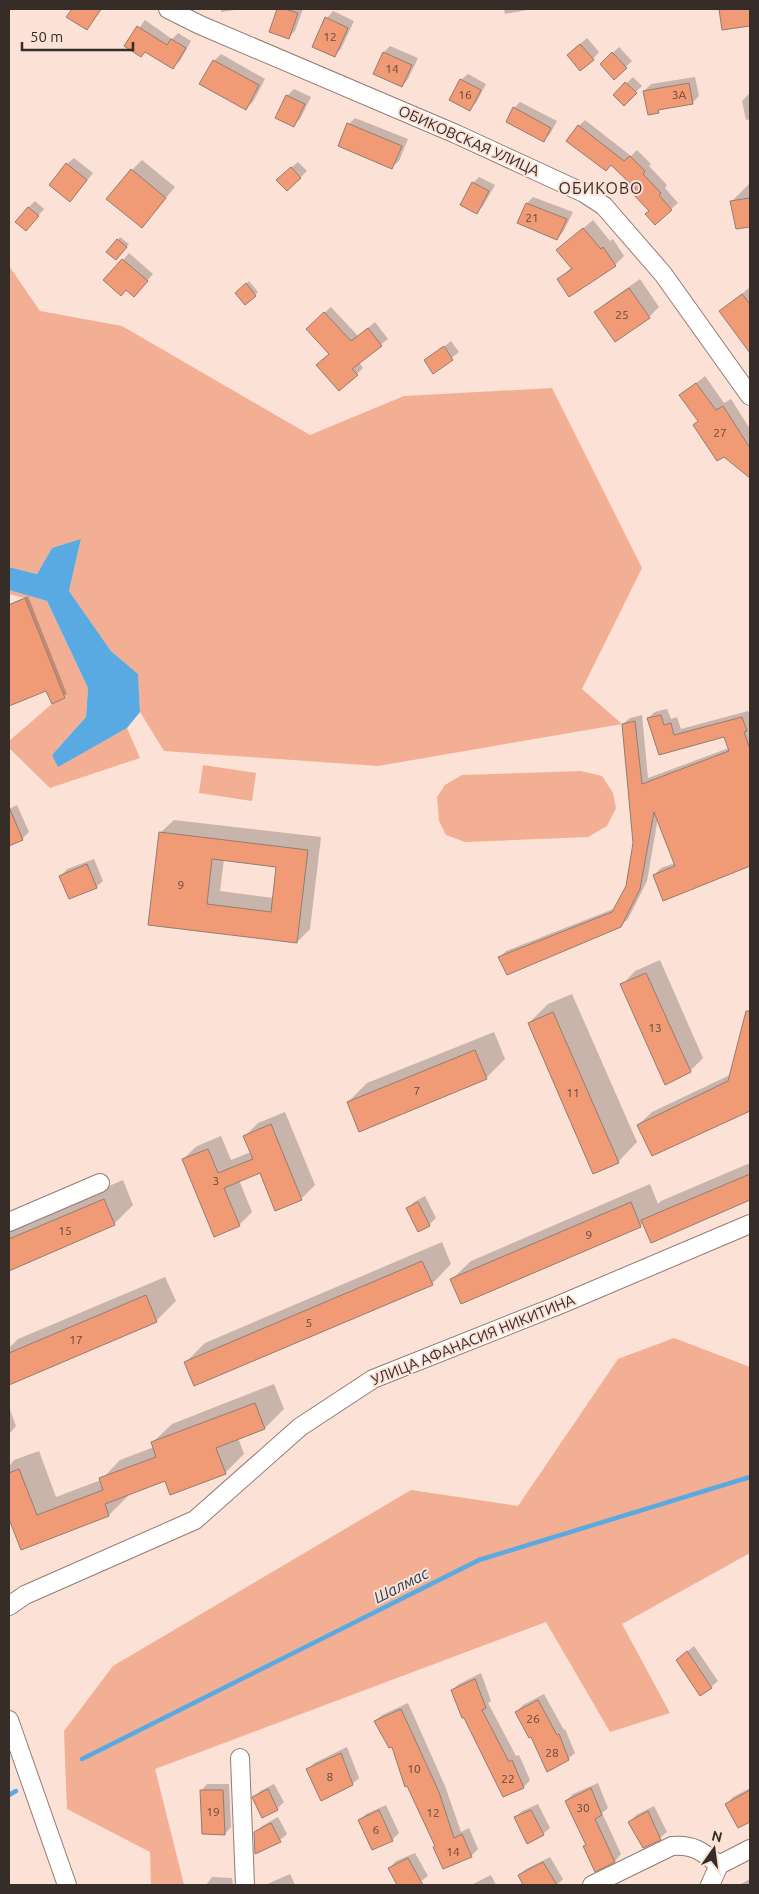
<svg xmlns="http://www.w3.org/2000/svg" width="759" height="1894" font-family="Ubuntu,sans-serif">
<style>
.green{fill:#f2af93}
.water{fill:#59aae3}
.shadow{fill:#0003;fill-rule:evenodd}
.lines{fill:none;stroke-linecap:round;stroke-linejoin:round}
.stream{stroke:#59aae3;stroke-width:4.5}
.building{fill:#f09b75;stroke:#937c72;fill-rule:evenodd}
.street-casing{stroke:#937c72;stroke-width:20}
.street{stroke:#fff;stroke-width:18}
.labels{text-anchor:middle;stroke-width:4;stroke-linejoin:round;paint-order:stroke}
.number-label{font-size:12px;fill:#64483b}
.street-label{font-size:15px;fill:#362c28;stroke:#fbe1d6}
.neighbourhood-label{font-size:16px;letter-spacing:1px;fill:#362c28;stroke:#fbe1d6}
.water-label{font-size:16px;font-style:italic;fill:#1b3e55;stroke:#fbe1d6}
</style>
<rect width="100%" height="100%" fill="#fbe1d6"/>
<g class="green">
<path d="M 9,266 L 40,311 L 122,326 L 310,435 L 404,396 L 552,388 L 642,568 L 582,689 L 622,724 L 378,766 L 164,751 L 140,712 L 138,674 L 111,651 L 69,591 L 81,540 L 52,548 L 37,574 L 9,567 Z"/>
<path d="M 9,590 L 47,601 L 88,688 L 86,717 L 52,755 L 58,766 L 127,728 L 140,758 L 50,788 L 9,748 L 9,741 L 52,704 L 65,697 L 25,598 L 9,594 Z"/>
<path d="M 203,765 L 256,773 L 252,801 L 199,793 Z"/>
<path d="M 581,771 L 602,776 L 613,793 L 616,808 L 607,826 L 588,837 L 465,842 L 446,835 L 439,821 L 437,797 L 445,785 L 462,775 Z"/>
<path d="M 674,1338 L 750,1367 L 750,1553 L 622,1624 L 670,1713 L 610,1732 L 546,1622 L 155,1769 L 184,1885 L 151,1885 L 150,1852 L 67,1809 L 64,1731 L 113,1666 L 411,1490 L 518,1506 L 618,1359 Z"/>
</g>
<path class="water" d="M 81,539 L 69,591 L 111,651 L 138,674 L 140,712 L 127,728 L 58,767 L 52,755 L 86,717 L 88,688 L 47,601 L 9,590 L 9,567 L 37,574 L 52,548 Z"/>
<g class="shadow">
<path d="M 73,9 L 102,9 L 87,29 L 68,17 Z"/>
<path d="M 221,9 L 242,9 L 221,12 Z"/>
<path d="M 279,9 L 303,9 L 295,31 L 288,38 L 270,31 Z"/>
<path d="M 504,9 L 532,9 L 505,14 Z"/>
<path d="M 333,11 L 354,21 L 341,49 L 334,55 L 327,18 Z"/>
<path d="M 145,20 L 172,39 L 178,33 L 191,41 L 180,61 L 173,67 L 146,51 L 126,46 Z"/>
<path d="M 587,38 L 599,52 L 593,59 L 575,48 Z"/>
<path d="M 390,46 L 418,58 L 408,79 L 402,86 L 374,74 L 384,52 Z"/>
<path d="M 619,47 L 632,61 L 614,78 L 601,64 Z"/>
<path d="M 221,54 L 265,79 L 253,102 L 246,108 L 214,61 Z"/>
<path d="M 468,74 L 486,84 L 476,103 L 469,110 L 461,80 Z"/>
<path d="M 633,77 L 642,86 L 624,104 L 614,95 Z"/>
<path d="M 695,77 L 699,96 L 692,103 L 662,108 L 658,111 L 644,91 L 651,84 Z"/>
<path d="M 294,89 L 311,97 L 300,119 L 294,125 L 287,96 Z"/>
<path d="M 750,93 L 750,119 L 746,120 L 742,101 Z"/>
<path d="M 520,102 L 557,121 L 550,134 L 544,140 L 514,108 Z"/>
<path d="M 355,118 L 408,139 L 399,161 L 392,167 L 349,124 Z"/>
<path d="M 585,120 L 631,156 L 637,150 L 651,164 L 649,166 L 667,185 L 665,188 L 678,203 L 671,209 L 650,210 L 638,189 L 579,126 Z"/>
<path d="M 74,158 L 93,173 L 77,193 L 67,164 Z"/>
<path d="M 142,160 L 175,187 L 151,216 L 132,170 Z"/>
<path d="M 298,162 L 307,171 L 300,178 L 284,174 Z"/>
<path d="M 479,177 L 495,185 L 483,206 L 477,213 L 473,183 Z"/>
<path d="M 750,183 L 750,225 L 737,228 L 732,201 Z"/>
<path d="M 533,197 L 573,212 L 563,232 L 557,239 L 527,203 Z"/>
<path d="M 35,201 L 44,209 L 32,223 L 28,208 Z"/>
<path d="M 593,220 L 610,241 L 613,239 L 624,256 L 615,265 L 559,279 L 572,267 L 567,242 Z"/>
<path d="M 120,237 L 129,244 L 119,256 L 118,240 Z"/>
<path d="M 129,253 L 153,274 L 140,289 L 123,260 Z"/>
<path d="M 640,279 L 659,307 L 649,317 L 596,312 L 606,303 Z"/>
<path d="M 249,281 L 258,292 L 246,304 L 236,293 Z"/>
<path d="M 749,288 L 750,343 L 747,346 L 721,311 Z"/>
<path d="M 331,307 L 358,336 L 375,322 L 388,339 L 359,362 L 363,368 L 357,374 L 330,353 L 314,322 Z"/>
<path d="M 451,341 L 459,352 L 434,372 L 426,361 Z"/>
<path d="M 705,376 L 724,403 L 731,399 L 750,429 L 750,477 L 724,455 L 681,395 Z"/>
<path d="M 28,596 L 67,694 L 52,702 L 47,689 L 9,705 L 9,604 Z"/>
<path d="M 667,709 L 671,719 L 677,717 L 681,729 L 748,711 L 750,716 L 750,865 L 664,899 L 654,875 L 661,868 L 675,863 L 658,818 L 647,881 L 628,919 L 620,926 L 500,957 L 506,951 L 616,908 L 627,887 L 634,843 L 623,724 L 630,718 L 642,715 L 648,778 L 729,748 L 725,735 L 660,753 L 648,718 L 655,712 Z"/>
<path d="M 17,805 L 29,832 L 22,839 L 9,845 L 9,809 Z"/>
<path d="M 174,820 L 321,837 L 310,929 L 297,942 L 149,924 L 160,833 ZM 224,859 L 278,865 L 274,898 L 220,891 Z"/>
<path d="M 94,859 L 103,881 L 96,887 L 61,876 L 67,869 Z"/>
<path d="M 660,960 L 703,1058 L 690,1071 L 622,985 L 635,971 Z"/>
<path d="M 572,994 L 637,1142 L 618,1162 L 529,1023 L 548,1004 Z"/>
<path d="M 750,1013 L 750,1110 L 653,1154 L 638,1125 L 652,1112 L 732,1074 L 745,1018 Z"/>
<path d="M 494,1032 L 505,1059 L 486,1078 L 348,1102 L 367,1083 Z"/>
<path d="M 285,1112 L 315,1185 L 301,1199 L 260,1172 L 239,1180 L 252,1212 L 239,1225 L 183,1159 L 197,1146 L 221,1136 L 231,1160 L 251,1152 L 245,1136 L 258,1123 Z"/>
<path d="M 750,1163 L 750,1199 L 651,1241 L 643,1223 L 640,1226 L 451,1280 L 471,1261 L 650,1184 L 658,1204 L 661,1201 Z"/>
<path d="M 123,1180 L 133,1205 L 114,1224 L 9,1269 L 9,1229 Z"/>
<path d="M 425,1196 L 436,1218 L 429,1225 L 408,1208 L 414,1202 Z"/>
<path d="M 442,1242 L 451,1264 L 432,1284 L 186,1362 L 205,1343 Z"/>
<path d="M 165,1277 L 176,1301 L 156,1321 L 9,1383 L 9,1348 L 18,1339 Z"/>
<path d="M 274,1384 L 284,1409 L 265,1428 L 238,1438 L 244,1454 L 225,1473 L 166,1480 L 127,1495 L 128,1496 L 109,1515 L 22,1548 L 9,1515 L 9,1466 L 14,1460 L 39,1451 L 56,1497 L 101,1480 L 120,1460 L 154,1447 L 152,1443 L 172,1424 Z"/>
<path d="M 9,1407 L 16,1426 L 9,1434 Z"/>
<path d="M 694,1646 L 718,1681 L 711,1687 L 677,1660 Z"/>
<path d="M 481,1673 L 491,1701 L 488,1703 L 516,1756 L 519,1755 L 530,1780 L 524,1787 L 504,1796 L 452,1690 L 459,1684 Z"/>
<path d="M 544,1694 L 564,1730 L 565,1729 L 575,1753 L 568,1759 L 531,1735 L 516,1712 L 523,1705 Z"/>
<path d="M 408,1703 L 445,1786 L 461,1832 L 469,1828 L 478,1849 L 471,1856 L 436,1846 L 392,1745 L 375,1721 L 382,1715 Z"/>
<path d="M 347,1747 L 359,1778 L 352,1784 L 308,1770 L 314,1763 Z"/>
<path d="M 598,1783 L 608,1808 L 602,1813 L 621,1854 L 615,1861 L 595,1870 L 585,1846 L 587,1844 L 566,1801 L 573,1794 Z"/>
<path d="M 207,1784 L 229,1784 L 231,1827 L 225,1834 L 201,1791 Z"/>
<path d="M 274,1784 L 284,1802 L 277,1809 L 254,1798 L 260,1791 Z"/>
<path d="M 750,1788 L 750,1820 L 739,1826 L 727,1804 L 733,1797 Z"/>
<path d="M 538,1804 L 550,1828 L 543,1834 L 515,1818 L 522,1811 Z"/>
<path d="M 386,1805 L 399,1833 L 392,1840 L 360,1820 L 366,1814 Z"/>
<path d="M 654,1806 L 667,1832 L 660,1838 L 630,1822 L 636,1815 Z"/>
<path d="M 278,1817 L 287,1834 L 280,1840 L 256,1852 L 255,1833 L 262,1826 Z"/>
<path d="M 415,1853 L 428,1876 L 416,1885 L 398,1885 L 390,1868 L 396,1861 Z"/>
<path d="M 550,1857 L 563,1879 L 557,1885 L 524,1885 L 519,1875 L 526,1869 Z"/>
<path d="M 290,1874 L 295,1885 L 265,1885 Z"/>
<path d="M 491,1875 L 496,1885 L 471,1885 Z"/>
<path d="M 212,1877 L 232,1878 L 233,1885 L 206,1885 Z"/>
<path d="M 750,1879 L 750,1885 L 740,1885 L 741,1884 Z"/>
</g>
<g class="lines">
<g class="stream">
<path d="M 82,1759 L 479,1560 L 750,1477"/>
<path d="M 9,1795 L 16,1791"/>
</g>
</g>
<g class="building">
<path d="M 72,9 L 101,9 L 87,30 L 66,17 Z"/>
<path d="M 277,9 L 285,9 L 298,13 L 289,39 L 269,32 Z"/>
<path d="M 719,9 L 750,9 L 750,26 L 722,30 Z"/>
<path d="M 325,17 L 348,28 L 335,57 L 312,47 Z"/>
<path d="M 137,26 L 167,45 L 171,39 L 186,48 L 173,69 L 145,52 L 141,57 L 124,46 Z"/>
<path d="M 580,44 L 594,60 L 580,71 L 567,55 Z"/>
<path d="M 383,52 L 412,65 L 402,87 L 373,74 Z"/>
<path d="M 612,52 L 627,68 L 614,80 L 600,64 Z"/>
<path d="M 213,60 L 259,85 L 246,110 L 199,84 Z"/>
<path d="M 460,79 L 481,90 L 470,111 L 449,100 Z"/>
<path d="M 625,82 L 637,93 L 624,106 L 613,95 Z"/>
<path d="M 689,83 L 693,104 L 658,110 L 659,113 L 648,115 L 643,91 Z"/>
<path d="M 286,95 L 305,104 L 294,127 L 275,118 Z"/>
<path d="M 513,107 L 551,128 L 544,142 L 506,122 Z"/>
<path d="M 347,123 L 402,146 L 392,169 L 338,146 Z"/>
<path d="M 578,125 L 624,161 L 630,156 L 645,171 L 643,174 L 661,193 L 659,195 L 672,210 L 655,225 L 645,214 L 649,211 L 632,193 L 636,189 L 611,165 L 606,171 L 566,141 Z"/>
<path d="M 66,163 L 87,180 L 70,202 L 49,185 Z"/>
<path d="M 291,167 L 301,178 L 287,191 L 276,180 Z"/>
<path d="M 131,169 L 166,198 L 142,228 L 106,199 Z"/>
<path d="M 472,182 L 489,191 L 477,214 L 460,205 Z"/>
<path d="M 750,198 L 750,227 L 736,229 L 730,201 Z"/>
<path d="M 526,203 L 567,219 L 557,240 L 517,223 Z"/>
<path d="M 28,207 L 39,216 L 26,231 L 15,222 Z"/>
<path d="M 583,228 L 601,249 L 603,247 L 616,266 L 569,297 L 557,279 L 572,269 L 556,250 Z"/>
<path d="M 117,239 L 127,247 L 116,260 L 106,252 Z"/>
<path d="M 122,259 L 148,281 L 134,297 L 126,290 L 121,296 L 103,280 Z"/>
<path d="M 246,283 L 256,296 L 245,305 L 235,293 Z"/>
<path d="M 629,288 L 650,318 L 615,342 L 594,312 Z"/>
<path d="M 742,294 L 750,304 L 750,353 L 719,311 Z"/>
<path d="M 324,312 L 351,341 L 368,328 L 382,346 L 352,369 L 358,375 L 339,391 L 316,365 L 329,354 L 306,329 Z"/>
<path d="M 444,346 L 453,360 L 433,374 L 424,360 Z"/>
<path d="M 696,383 L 716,410 L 723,406 L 750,448 L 750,478 L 724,457 L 717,461 L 693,425 L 698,421 L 679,395 Z"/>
<path d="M 25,598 L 65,698 L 52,704 L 46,691 L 9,706 L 9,605 Z"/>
<path d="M 661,715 L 664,725 L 671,723 L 674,735 L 742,717 L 747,731 L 744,732 L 750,749 L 750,866 L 663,901 L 653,875 L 675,866 L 654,812 L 640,889 L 621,927 L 507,975 L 498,957 L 612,912 L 626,886 L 633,843 L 622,724 L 635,721 L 642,784 L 729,751 L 724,737 L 659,755 L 647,718 Z"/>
<path d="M 9,807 L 23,840 L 9,846 Z"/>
<path d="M 159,832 L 308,850 L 297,943 L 148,925 ZM 212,859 L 276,867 L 271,912 L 207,904 Z"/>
<path d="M 87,864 L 97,888 L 69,899 L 59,876 Z"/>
<path d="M 646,973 L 691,1072 L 665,1085 L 620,984 Z"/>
<path d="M 746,1011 L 750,1011 L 750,1111 L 652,1156 L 637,1125 L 728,1081 Z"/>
<path d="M 553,1012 L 619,1163 L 593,1174 L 528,1023 Z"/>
<path d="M 475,1050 L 487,1079 L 359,1132 L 347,1102 Z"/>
<path d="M 271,1124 L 302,1200 L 275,1211 L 260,1173 L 224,1188 L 240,1226 L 214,1237 L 182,1159 L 208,1149 L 218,1173 L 253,1159 L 243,1136 Z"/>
<path d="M 750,1174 L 750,1200 L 651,1243 L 641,1220 Z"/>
<path d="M 104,1199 L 115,1225 L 9,1271 L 9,1239 Z"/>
<path d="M 418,1202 L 430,1226 L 418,1232 L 406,1208 Z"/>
<path d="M 631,1202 L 641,1227 L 461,1304 L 450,1279 Z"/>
<path d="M 422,1261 L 433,1285 L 194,1386 L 184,1362 Z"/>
<path d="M 146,1295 L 157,1322 L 9,1385 L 9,1353 Z"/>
<path d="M 255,1403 L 265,1429 L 216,1448 L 226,1474 L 170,1495 L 165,1481 L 105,1504 L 109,1516 L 21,1550 L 9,1519 L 9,1473 L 19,1469 L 37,1515 L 103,1490 L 99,1478 L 156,1457 L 151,1442 Z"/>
<path d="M 687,1651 L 712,1688 L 700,1696 L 676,1660 Z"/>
<path d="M 475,1679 L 486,1708 L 482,1710 L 509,1762 L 512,1760 L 524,1788 L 503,1797 L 464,1718 L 462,1718 L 451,1690 Z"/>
<path d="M 538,1700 L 557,1735 L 559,1734 L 569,1760 L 547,1772 L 531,1737 L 529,1738 L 515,1712 Z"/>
<path d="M 401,1709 L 439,1792 L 454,1838 L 462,1834 L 472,1857 L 443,1869 L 433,1847 L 435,1846 L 407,1786 L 405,1787 L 392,1747 L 389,1748 L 374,1721 Z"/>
<path d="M 341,1753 L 353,1785 L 321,1801 L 306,1769 Z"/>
<path d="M 591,1788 L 602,1815 L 595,1819 L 615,1862 L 595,1872 L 583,1846 L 586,1845 L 565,1801 Z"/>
<path d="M 268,1789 L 278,1810 L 262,1818 L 252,1797 Z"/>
<path d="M 200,1790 L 223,1790 L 225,1835 L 202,1834 Z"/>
<path d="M 750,1790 L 750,1822 L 738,1828 L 725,1804 Z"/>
<path d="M 379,1810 L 393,1841 L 372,1850 L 358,1820 Z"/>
<path d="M 531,1810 L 544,1835 L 527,1844 L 514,1817 Z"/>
<path d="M 648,1811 L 661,1840 L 643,1848 L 628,1822 Z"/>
<path d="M 271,1823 L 281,1842 L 255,1854 L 254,1832 Z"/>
<path d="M 408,1858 L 423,1885 L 397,1885 L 388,1868 Z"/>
<path d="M 543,1862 L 557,1885 L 523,1885 L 518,1875 Z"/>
</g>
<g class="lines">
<g class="street-casing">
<g id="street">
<path d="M 168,9 L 200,25 L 456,134 L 584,193 L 604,206 L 663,274 L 750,396"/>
<path d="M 9,1222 L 100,1183"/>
<path d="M 9,1606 L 25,1595 L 195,1520 L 300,1427 L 373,1379 L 559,1305 L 750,1224"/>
<path d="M 9,1720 L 67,1885"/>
<path d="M 240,1758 L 245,1885"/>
<path d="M 719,1865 L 750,1849"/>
<path d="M 592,1885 L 672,1846 C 694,1844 703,1852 719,1865"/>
<path d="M 710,1885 L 719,1865"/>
</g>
</g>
<use href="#street" class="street"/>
</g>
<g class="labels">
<g class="number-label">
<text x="330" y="41">12</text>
<text x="392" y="73">14</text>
<text x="465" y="99">16</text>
<text x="679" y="99">3А</text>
<text x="532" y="222">21</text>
<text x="622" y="319">25</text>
<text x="720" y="437">27</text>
<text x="181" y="889">9</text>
<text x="655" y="1032">13</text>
<text x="417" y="1095">7</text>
<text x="573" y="1097">11</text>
<text x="216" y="1185">3</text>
<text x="65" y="1235">15</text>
<text x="589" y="1239">9</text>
<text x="309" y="1327">5</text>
<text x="76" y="1344">17</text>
<text x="533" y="1723">26</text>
<text x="552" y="1757">28</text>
<text x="414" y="1773">10</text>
<text x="330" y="1781">8</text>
<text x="508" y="1783">22</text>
<text x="583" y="1812">30</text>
<text x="213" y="1816">19</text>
<text x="433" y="1817">12</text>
<text x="376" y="1834">6</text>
<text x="453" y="1856">14</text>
</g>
<g class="street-label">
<text transform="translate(469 141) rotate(24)" y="5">ОБИКОВСКАЯ УЛИЦА</text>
<text transform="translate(473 1340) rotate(-22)" y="5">УЛИЦА АФАНАСИЯ НИКИТИНА</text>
</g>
<g class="neighbourhood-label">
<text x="601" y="194">ОБИКОВО</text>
</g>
<g class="water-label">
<text transform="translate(401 1585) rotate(-27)" y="6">Шалмас</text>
</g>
</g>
<rect width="759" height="1894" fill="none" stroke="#362c28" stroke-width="20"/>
<g transform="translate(714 1849) rotate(14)" stroke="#fbe1d6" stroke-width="4" paint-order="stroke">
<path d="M0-4L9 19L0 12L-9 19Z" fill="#362c28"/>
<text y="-8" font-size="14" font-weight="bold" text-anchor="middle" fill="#362c28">N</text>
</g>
<path d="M22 42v8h111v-8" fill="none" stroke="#362c28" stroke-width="2.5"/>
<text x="30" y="42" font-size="15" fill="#362c28" stroke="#fbe1d6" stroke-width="4" paint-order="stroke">50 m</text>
</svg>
